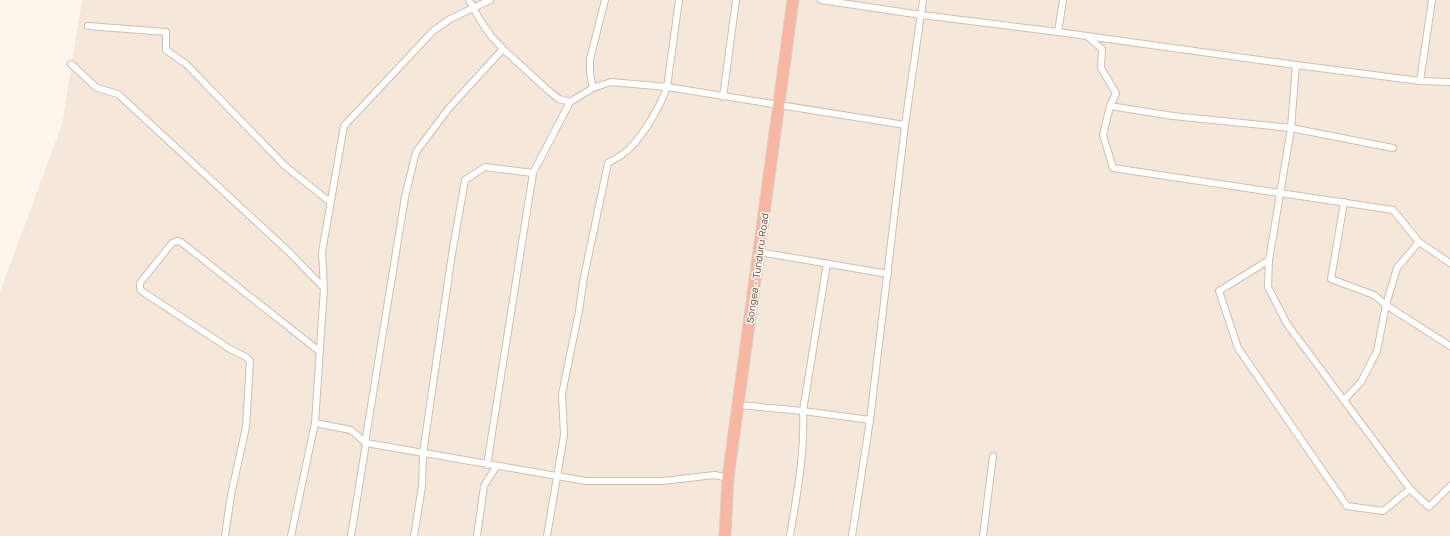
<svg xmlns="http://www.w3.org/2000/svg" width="1450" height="536" font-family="'Golos Text',sans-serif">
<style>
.residential{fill:#f5e8da}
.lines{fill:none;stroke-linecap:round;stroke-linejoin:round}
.street-casing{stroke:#d1beb0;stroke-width:8}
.highway-casing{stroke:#dad1cd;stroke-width:13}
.street{stroke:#fff;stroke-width:6}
.highway{stroke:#f7b7a3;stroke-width:11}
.labels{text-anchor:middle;stroke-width:3;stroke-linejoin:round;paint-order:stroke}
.street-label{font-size:10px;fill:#7a5c4d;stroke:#fffaf3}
</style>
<rect width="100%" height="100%" fill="#fdf6ec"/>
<path class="residential" d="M 82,0 L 1450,0 L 1450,536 L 0,536 L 0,292 L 62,124 Z"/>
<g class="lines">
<g class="street-casing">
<g id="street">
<path d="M 469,0 L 480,20 L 491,36 L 503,49 L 550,92 L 559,99 L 570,102 L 593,88 L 611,82 L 667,87 L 905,125"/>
<path d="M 821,0 L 922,15 L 1058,32 L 1296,65 L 1420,81 L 1450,82"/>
<path d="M 88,26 L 166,32 L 166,50 L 186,64 L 285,166 L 330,202"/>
<path d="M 1058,32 L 1063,0"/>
<path d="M 1087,36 L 1102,49 L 1101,68 L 1116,93 L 1110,106 L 1103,135 L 1113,168 L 1393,210 L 1419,242 L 1450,263"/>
<path d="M 71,64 L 97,88 L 118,94 L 288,251 L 324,288"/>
<path d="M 1296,65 L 1291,128 L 1269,260 L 1268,287 L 1287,324 L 1410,489 L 1429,507 L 1450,486"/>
<path d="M 1420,81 L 1432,0"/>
<path d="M 593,88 L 590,73 L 590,59 L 605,0"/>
<path d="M 723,97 L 736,0"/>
<path d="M 1110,106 L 1173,116 L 1291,128 L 1393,148"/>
<path d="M 1344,202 L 1331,279 L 1374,295 L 1386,305 L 1450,346"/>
<path d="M 759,252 L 888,274"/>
<path d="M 1269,260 L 1219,291 L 1238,348 L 1347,506 L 1383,511 L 1410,489"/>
<path d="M 1344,400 L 1361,382 L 1377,351 L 1386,305 L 1397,268 L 1419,242"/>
<path d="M 739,405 L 803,411 L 870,420"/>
<path d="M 315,423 L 351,430 L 366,443 L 586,481 L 662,481 L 715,475 L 728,478"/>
<path d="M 365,443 L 405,197 L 416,152 L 449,108 L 503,49"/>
<path d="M 487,465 L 533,173 L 570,102"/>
<path d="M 225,536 L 231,495 L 246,427 L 250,361 L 246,357 L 230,349 L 143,292 L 140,289 L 140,283 L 172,243 L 177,241 L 181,242 L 319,351"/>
<path d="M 291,536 L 315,423 L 324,288 L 322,252 L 344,126 L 433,31 L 450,19 L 490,0"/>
<path d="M 351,536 L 366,443"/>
<path d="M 414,536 L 422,486 L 423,453 L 452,254 L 465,180 L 485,167 L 533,173"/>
<path d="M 477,536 L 484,486 L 496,467"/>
<path d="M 547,536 L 564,435 L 562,394 L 579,311 L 584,277 L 608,163 C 615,159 623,155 629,149 C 644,134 660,107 667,87 L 679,0"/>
<path d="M 790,536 C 797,493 805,454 803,411 L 827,263"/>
<path d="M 852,536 L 870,420 L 905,125 L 923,0"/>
<path d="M 983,536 L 993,456"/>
</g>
</g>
<g class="highway-casing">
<path id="highway" d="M 725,536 L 728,478 L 793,0"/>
</g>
<use href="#street" class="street"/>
<use href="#highway" class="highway"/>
</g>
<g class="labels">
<g class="street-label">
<text transform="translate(757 268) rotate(-82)" y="4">Songea - Tunduru Road</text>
</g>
</g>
</svg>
